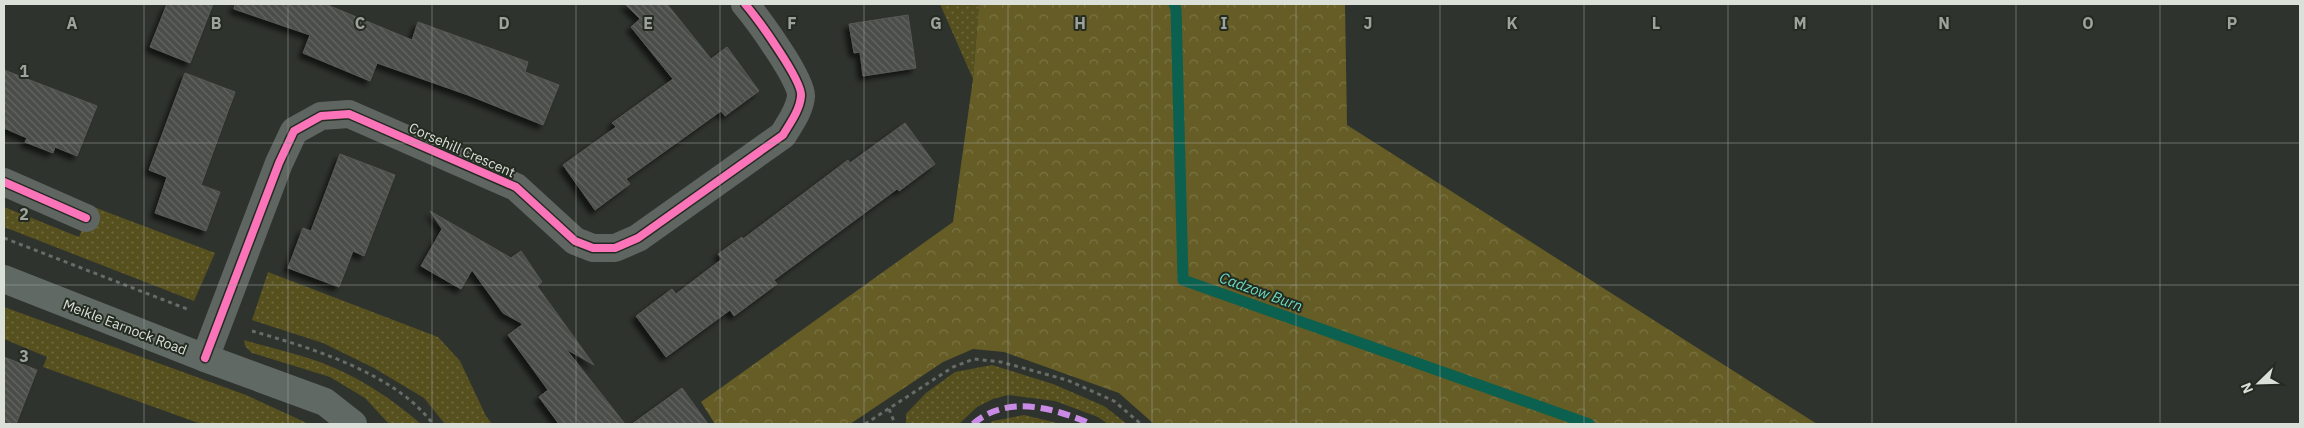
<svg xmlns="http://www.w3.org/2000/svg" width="2304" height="428" font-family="'IBM Plex Sans',sans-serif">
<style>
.green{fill:url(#green-dots)}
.forest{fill:url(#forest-crowns)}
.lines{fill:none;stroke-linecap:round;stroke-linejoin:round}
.stream{stroke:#0b6050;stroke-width:11}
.building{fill:url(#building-back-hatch);stroke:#575954;filter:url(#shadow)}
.path{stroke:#676c68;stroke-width:3;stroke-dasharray:4 4;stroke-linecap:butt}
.street{stroke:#5f6560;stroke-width:28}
.secondary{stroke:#606963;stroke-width:28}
.quiet{stroke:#ca8be6;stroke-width:6;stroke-dasharray:12 6;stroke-linecap:butt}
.cycleway-casing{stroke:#242b21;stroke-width:11}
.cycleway{stroke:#fb73b8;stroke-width:8}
.grid{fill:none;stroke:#9fa39d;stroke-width:1;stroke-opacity:0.55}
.labels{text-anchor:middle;stroke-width:4;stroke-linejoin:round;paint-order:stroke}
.street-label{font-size:14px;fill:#dbe0d9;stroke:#242b21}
.water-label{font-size:15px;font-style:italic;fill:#69dcbf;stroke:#242b21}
.grid-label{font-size:16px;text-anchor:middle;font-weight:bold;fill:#9fa39d;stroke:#242b21;stroke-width:4;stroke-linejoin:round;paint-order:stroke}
</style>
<defs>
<pattern id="green-dots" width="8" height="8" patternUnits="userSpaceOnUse" patternTransform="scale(1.25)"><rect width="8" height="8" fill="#56501e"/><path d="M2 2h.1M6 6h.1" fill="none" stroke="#6e693e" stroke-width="1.8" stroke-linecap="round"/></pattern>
<pattern id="forest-crowns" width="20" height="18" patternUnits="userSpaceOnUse" patternTransform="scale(1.25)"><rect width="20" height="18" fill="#655d25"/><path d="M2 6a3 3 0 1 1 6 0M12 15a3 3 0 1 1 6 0" fill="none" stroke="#7a7444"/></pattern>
<pattern id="building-back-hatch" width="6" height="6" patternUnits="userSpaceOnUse" patternTransform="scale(1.25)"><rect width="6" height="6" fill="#4b4d49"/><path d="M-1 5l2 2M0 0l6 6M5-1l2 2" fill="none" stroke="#646663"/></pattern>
<filter id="shadow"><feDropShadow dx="-4.5" dy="4.5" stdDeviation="2.5" flood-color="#0009"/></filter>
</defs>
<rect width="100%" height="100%" fill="#2f332d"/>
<g class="green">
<path d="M 940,4 L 979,4 L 973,79 Z"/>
<path d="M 91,206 L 215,253 L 194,301 L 4,227 L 4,207 L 79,237 Z"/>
<path d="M 268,272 L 438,337 L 460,361 L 486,416 L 492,424 L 445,424 L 424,398 L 374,368 L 323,343 L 252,320 Z"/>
<path d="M 4,307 L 246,395 L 309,424 L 201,424 L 43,367 L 47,357 L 4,339 Z"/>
<path d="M 244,340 C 267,347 291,352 314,360 C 353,373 390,397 421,424 L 389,424 L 365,398 L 330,377 L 252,353 L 245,346 Z"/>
<path d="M 992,365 L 1053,384 L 1104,406 L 1127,424 L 1108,424 L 1098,417 L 1055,401 L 1008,395 L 993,399 L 977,407 L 959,424 L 906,424 L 906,414 L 926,393 L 955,372 Z"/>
<path d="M 1024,415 L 1061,424 L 989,424 L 993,421 Z"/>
</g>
<path class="forest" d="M 979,4 L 1345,4 L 1347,125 L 1817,424 L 1154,424 L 1119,393 L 1004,352 L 973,349 L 943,362 L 850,424 L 715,424 L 701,402 L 953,222 L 973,79 Z"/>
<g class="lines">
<path class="stream" d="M 1174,4 L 1176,9 L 1183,280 L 1589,424"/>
</g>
<g class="building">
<path d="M 167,4 L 213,4 L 190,63 L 150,47 Z"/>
<path d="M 235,4 L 325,4 L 412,40 L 418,22 L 528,62 L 525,72 L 559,85 L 543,125 L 468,95 L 377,63 L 370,81 L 303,53 L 310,35 L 234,9 Z"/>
<path d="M 625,4 L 667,4 L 711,59 L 727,47 L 759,91 L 725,116 L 721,111 L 626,179 L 630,184 L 595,210 L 563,165 L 616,127 L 612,123 L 673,79 L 631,27 L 640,19 Z"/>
<path d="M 908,15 L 916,68 L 863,76 L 860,52 L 854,53 L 849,24 Z"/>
<path d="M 4,70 L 97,106 L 77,156 L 55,147 L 53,153 L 25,142 L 27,138 L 4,128 Z"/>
<path d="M 185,73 L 235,92 L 201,185 L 220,192 L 206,231 L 155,213 L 167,177 L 149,170 Z"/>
<path d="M 905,123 L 935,164 L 899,191 L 897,189 L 774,280 L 777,284 L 734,316 L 730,310 L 666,357 L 636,316 L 672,289 L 676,294 L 722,259 L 718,254 L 742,237 L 743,239 L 848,160 L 850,163 Z"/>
<path d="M 340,154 L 395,175 L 364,256 L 353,251 L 339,287 L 288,268 L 303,228 L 311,231 Z"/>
<path d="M 430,211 L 511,258 L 521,251 L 542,282 L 537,286 L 594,365 L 566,349 L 625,424 L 559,424 L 539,397 L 548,390 L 508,335 L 523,324 L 503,313 L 472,270 L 461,289 L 421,266 L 442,229 Z"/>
<path d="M 4,357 L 37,370 L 16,424 L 4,424 Z"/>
<path d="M 682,388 L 708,424 L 632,424 Z"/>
</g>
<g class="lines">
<g class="path">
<path d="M 4,238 L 187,309"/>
<path d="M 252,331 C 311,348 395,373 433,424"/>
<path d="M 889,409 L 895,424"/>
<path d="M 865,424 L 953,367 L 974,359 L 1001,362 L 1067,380 L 1114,401 L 1141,424"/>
</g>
<g class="street">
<path d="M 4,182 L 86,218"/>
<path d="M 205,358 L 279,163 L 294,131 L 321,116 L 349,114 L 516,187 L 575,241 L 593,248 L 615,248 L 638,238 L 783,135 C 790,123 800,110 801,96 C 803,81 757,18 745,4"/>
</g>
<path class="secondary" d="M 4,279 L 205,358 L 325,402 L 353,424"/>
<path class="quiet" d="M 973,424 C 1007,394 1054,408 1091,424"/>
<g class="cycleway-casing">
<g id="cycleway">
<path d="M 4,182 L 86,218"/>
<path d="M 205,358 L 279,163 L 294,131 L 321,116 L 349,114 L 516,187 L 575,241 L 593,248 L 615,248 L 638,238 L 783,135 C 790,123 800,110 801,96 C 803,81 757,18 745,4"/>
</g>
</g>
<use href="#cycleway" class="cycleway"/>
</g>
<path class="grid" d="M 144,4 L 144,424M 288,4 L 288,424M 432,4 L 432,424M 576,4 L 576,424M 720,4 L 720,424M 864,4 L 864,424M 1008,4 L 1008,424M 1152,4 L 1152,424M 1296,4 L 1296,424M 1440,4 L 1440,424M 1584,4 L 1584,424M 1728,4 L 1728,424M 1872,4 L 1872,424M 2016,4 L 2016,424M 2160,4 L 2160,424M 4,143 L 2300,143M 4,285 L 2300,285"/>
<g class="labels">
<g class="street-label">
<text transform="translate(462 150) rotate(24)" y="5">Corsehill Crescent</text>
<text transform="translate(125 327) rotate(21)" y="5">Meikle Earnock Road</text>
</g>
<g class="water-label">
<text transform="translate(1261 292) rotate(20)" y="5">Cadzow Burn</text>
</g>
</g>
<g class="grid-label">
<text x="72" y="29">A</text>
<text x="216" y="29">B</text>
<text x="360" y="29">C</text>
<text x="504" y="29">D</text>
<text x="648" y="29">E</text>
<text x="792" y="29">F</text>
<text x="936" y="29">G</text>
<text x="1080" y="29">H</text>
<text x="1224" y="29">I</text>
<text x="1368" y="29">J</text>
<text x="1512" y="29">K</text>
<text x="1656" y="29">L</text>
<text x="1800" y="29">M</text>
<text x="1944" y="29">N</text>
<text x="2088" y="29">O</text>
<text x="2232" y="29">P</text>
<text x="24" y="77">1</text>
<text x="24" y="220">2</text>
<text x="24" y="362">3</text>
</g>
<rect width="2304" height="428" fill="none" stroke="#dbe0d9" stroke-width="10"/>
<g transform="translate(2259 383) rotate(247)" stroke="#242b21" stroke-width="4" paint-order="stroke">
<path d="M0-4L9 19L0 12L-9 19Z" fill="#dbe0d9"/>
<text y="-8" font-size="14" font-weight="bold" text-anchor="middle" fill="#dbe0d9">N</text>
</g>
</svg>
